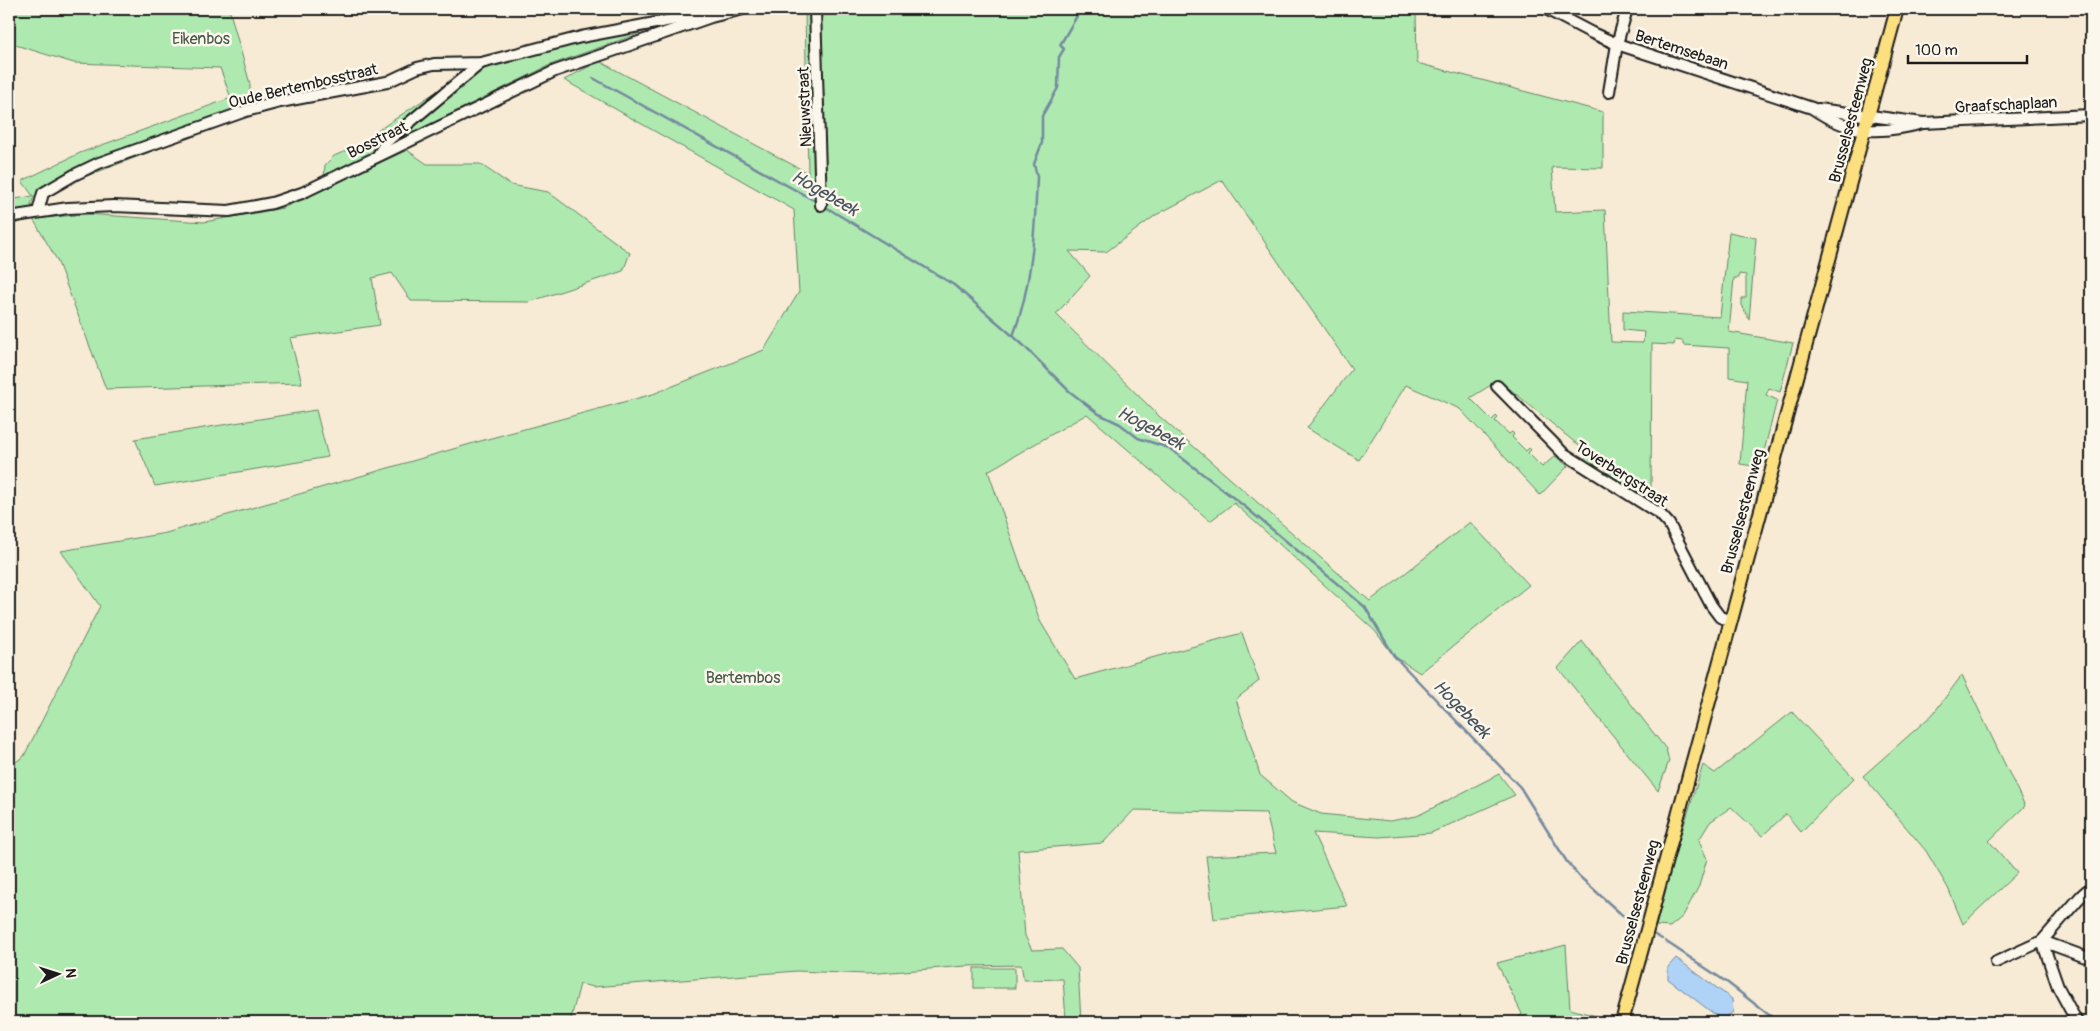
<svg xmlns="http://www.w3.org/2000/svg" width="2100" height="1031" font-family="Pangolin,sans-serif">
<style>
.green{fill:#aeeab0;stroke:#658366}
.water{fill:#afd2f7;stroke:#74899f}
.lines{fill:none;stroke-linecap:round;stroke-linejoin:round}
.stream{stroke:#74899f;stroke-width:2.5}
.minor-casing{stroke:#1c1c1c;stroke-width:14}
.major-casing{stroke:#1c1c1c;stroke-width:16}
.minor{stroke:#fbf7ec;stroke-width:10}
.major{stroke:#fce080;stroke-width:12}
.labels{text-anchor:middle;stroke-width:5;stroke-linejoin:round;paint-order:stroke}
.park-label{font-size:16px;fill:#485a48;stroke:#fbf7ec}
.street-label{font-size:16px;fill:#1c1c1c;stroke:#fbf7ec}
.water-label{font-size:18px;font-style:italic;fill:#48535e;stroke:#fbf7ec}
</style>
<rect width="100%" height="100%" fill="#f7ebd5"/>
<filter id="ink" filterUnits="userSpaceOnUse"><feTurbulence type="fractalNoise" baseFrequency=".02" numOctaves="2"/><feDisplacementMap in="SourceGraphic" scale="10" xChannelSelector="R" yChannelSelector="G"/><feConvolveMatrix kernelMatrix="1 2 1 2 8 2 1 2 1" color-interpolation-filters="sRGB"/></filter>
<g filter="url(#ink)">
<g class="green">
<path d="M 9,9 L 226,9 L 230,12 L 250,84 L 250,114 L 34,196 L 31,205 L 34,219 L 86,214 L 204,222 L 283,208 L 407,150 L 427,164 L 480,164 L 511,185 L 548,192 L 630,253 L 623,271 L 529,302 L 411,301 L 392,273 L 372,278 L 380,325 L 290,338 L 302,383 L 106,389 L 57,260 L 33,219 L 9,225 L 9,200 L 33,196 L 22,181 L 80,153 L 231,98 L 220,68 L 74,63 L 9,43 Z"/>
<path d="M 805,9 L 1416,9 L 1417,63 L 1603,112 L 1603,168 L 1552,167 L 1555,212 L 1605,210 L 1611,342 L 1643,343 L 1644,332 L 1623,330 L 1623,311 L 1720,317 L 1729,232 L 1756,238 L 1749,320 L 1742,305 L 1742,298 L 1746,298 L 1746,275 L 1739,274 L 1739,278 L 1734,278 L 1729,332 L 1793,343 L 1780,392 L 1769,388 L 1766,395 L 1777,400 L 1760,467 L 1740,464 L 1747,380 L 1729,377 L 1729,348 L 1683,345 L 1683,341 L 1675,340 L 1674,345 L 1652,344 L 1651,489 L 1642,494 L 1605,473 L 1608,467 L 1606,463 L 1597,468 L 1583,460 L 1589,454 L 1499,380 L 1470,398 L 1492,420 L 1496,416 L 1498,418 L 1495,421 L 1509,434 L 1512,432 L 1514,434 L 1512,437 L 1526,451 L 1529,448 L 1531,450 L 1528,453 L 1542,467 L 1555,456 L 1568,466 L 1540,495 L 1460,409 L 1406,385 L 1359,460 L 1307,428 L 1352,369 L 1222,180 L 1156,215 L 1106,252 L 1069,251 L 1090,276 L 1056,314 L 1160,417 L 1370,601 L 1470,522 L 1529,585 L 1420,673 L 1394,656 L 1375,631 L 1234,503 L 1210,521 L 1087,414 L 988,471 L 1040,621 L 1075,679 L 1242,633 L 1259,681 L 1236,699 L 1260,775 L 1292,802 L 1321,814 L 1390,821 L 1417,816 L 1499,774 L 1515,795 L 1431,833 L 1379,837 L 1313,833 L 1347,906 L 1214,919 L 1206,856 L 1276,853 L 1266,813 L 1134,810 L 1103,843 L 1018,850 L 1025,936 L 1032,950 L 1062,949 L 1078,968 L 1081,1022 L 1019,1022 L 1066,1020 L 1063,979 L 1024,980 L 1021,965 L 966,966 L 866,974 L 797,971 L 593,987 L 580,984 L 570,1022 L 9,1022 L 9,767 L 24,756 L 100,606 L 61,551 L 166,533 L 484,440 L 653,394 L 764,350 L 799,292 L 794,210 L 564,80 L 599,61 L 808,173 Z"/>
<path d="M 646,31 L 550,65 L 400,139 L 399,136 L 482,69 L 583,41 Z"/>
<path d="M 434,93 L 436,96 L 376,151 L 324,177 L 325,165 L 334,156 L 362,144 L 377,131 Z"/>
<path d="M 316,410 L 328,457 L 155,486 L 135,439 Z"/>
<path d="M 1582,641 L 1666,749 L 1669,761 L 1658,791 L 1558,668 Z"/>
<path d="M 1962,675 L 2025,806 L 1989,841 L 2017,873 L 1963,924 L 1948,888 L 1926,851 L 1863,776 L 1933,714 Z"/>
<path d="M 1792,712 L 1854,778 L 1801,832 L 1786,814 L 1762,836 L 1731,807 L 1710,822 L 1699,840 L 1707,859 L 1699,886 L 1683,916 L 1670,927 L 1656,926 L 1677,847 L 1703,765 L 1715,773 Z"/>
<path d="M 1566,945 L 1570,1009 L 1600,1017 L 1599,1022 L 1514,1022 L 1522,1014 L 1497,963 Z"/>
<rect x="974" y="968" width="41" height="20"/>
</g>
<path class="water" d="M 1676,958 L 1732,999 L 1733,1012 L 1722,1020 L 1668,979 L 1668,967 Z"/>
<g class="lines">
<g class="stream">
<path d="M 593,78 L 817,202"/>
<path d="M 824,206 L 954,285 L 1021,343 L 1069,391 L 1099,414 L 1120,424 L 1138,438 L 1169,448 L 1244,506 L 1365,607 L 1394,656 L 1520,787 L 1567,862 L 1580,877 L 1631,923"/>
<path d="M 1013,336 C 1032,286 1035,230 1037,177 L 1034,164 L 1042,143 L 1042,116 L 1058,88 L 1059,57 L 1064,49 L 1060,45 L 1081,9"/>
<path d="M 1655,935 L 1662,939"/>
<path d="M 1665,941 L 1728,983 L 1778,1022"/>
</g>
<g class="minor-casing">
<g id="minor">
<path d="M 815,9 L 821,205"/>
<path d="M 1546,9 L 1592,33 L 1617,44 L 1812,108 C 1850,134 1879,135 1923,123"/>
<path d="M 1609,92 L 1617,44 L 1627,9"/>
<path d="M 1818,109 L 1923,123 L 2091,115"/>
<path d="M 378,155 L 386,142 L 481,63"/>
<path d="M 38,212 L 43,193 L 74,175 L 99,163 L 246,111 L 280,102 L 387,82 L 417,68 L 434,64 L 481,63 L 581,37 L 687,17 L 704,17"/>
<path d="M 9,217 L 68,208 L 114,206 L 229,211 L 272,203 L 302,193 L 555,71 L 711,17 L 743,9"/>
<path d="M 1497,386 L 1563,453 L 1660,514 L 1669,524 L 1711,605 L 1720,617 L 1730,621"/>
<path d="M 1996,962 L 2042,941 L 2091,959"/>
<path d="M 2077,1022 L 2058,987 L 2042,941 L 2081,896 L 2091,887"/>
</g>
</g>
<g class="major-casing">
<path id="major" d="M 1622,1022 L 1897,9"/>
</g>
<use href="#minor" class="minor"/>
<use href="#major" class="major"/>
</g>
</g>
<g class="labels">
<g class="park-label">
<text x="201" y="44">Eikenbos</text>
<text x="743" y="683">Bertembos</text>
</g>
<g class="street-label">
<text transform="translate(1682 49) rotate(18)" y="6">Bertemsebaan</text>
<text transform="translate(303 85) rotate(-13)" y="6">Oude Bertembosstraat</text>
<text transform="translate(2006 104) rotate(-3)" y="6">Graafschaplaan</text>
<text transform="translate(804 107) rotate(-92)" y="6">Nieuwstraat</text>
<text transform="translate(1850 120) rotate(-75)" y="6">Brusselsesteenweg</text>
<text transform="translate(377 139) rotate(-26)" y="6">Bosstraat</text>
<text transform="translate(1622 473) rotate(33)" y="6">Toverbergstraat</text>
<text transform="translate(1742 511) rotate(-75)" y="6">Brusselsesteenweg</text>
<text transform="translate(1637 902) rotate(-75)" y="6">Brusselsesteenweg</text>
</g>
<g class="water-label">
<text transform="translate(825 193) rotate(30)" y="6">Hogebeek</text>
<text transform="translate(1151 428) rotate(28)" y="6">Hogebeek</text>
<text transform="translate(1462 709) rotate(46)" y="6">Hogebeek</text>
</g>
</g>
<rect width="2100" height="1031" fill="none" stroke="#fbf7ec" stroke-width="30"/>
<rect x="15" y="15" width="2070" height="1001" fill="none" stroke="#1c1c1c" stroke-width="2" filter="url(#ink)"/>
<g transform="translate(58 974) rotate(86)" stroke="#fbf7ec" stroke-width="4" paint-order="stroke">
<path d="M0-4L9 19L0 12L-9 19Z" fill="#1c1c1c"/>
<text y="-8" font-size="14" font-weight="bold" text-anchor="middle" fill="#1c1c1c">N</text>
</g>
<path d="M1908 55v8h119v-8" fill="none" stroke="#1c1c1c" stroke-width="2.5"/>
<text x="1915" y="55" font-size="15" fill="#1c1c1c" stroke="#fbf7ec" stroke-width="4" paint-order="stroke">100 m</text>
</svg>
